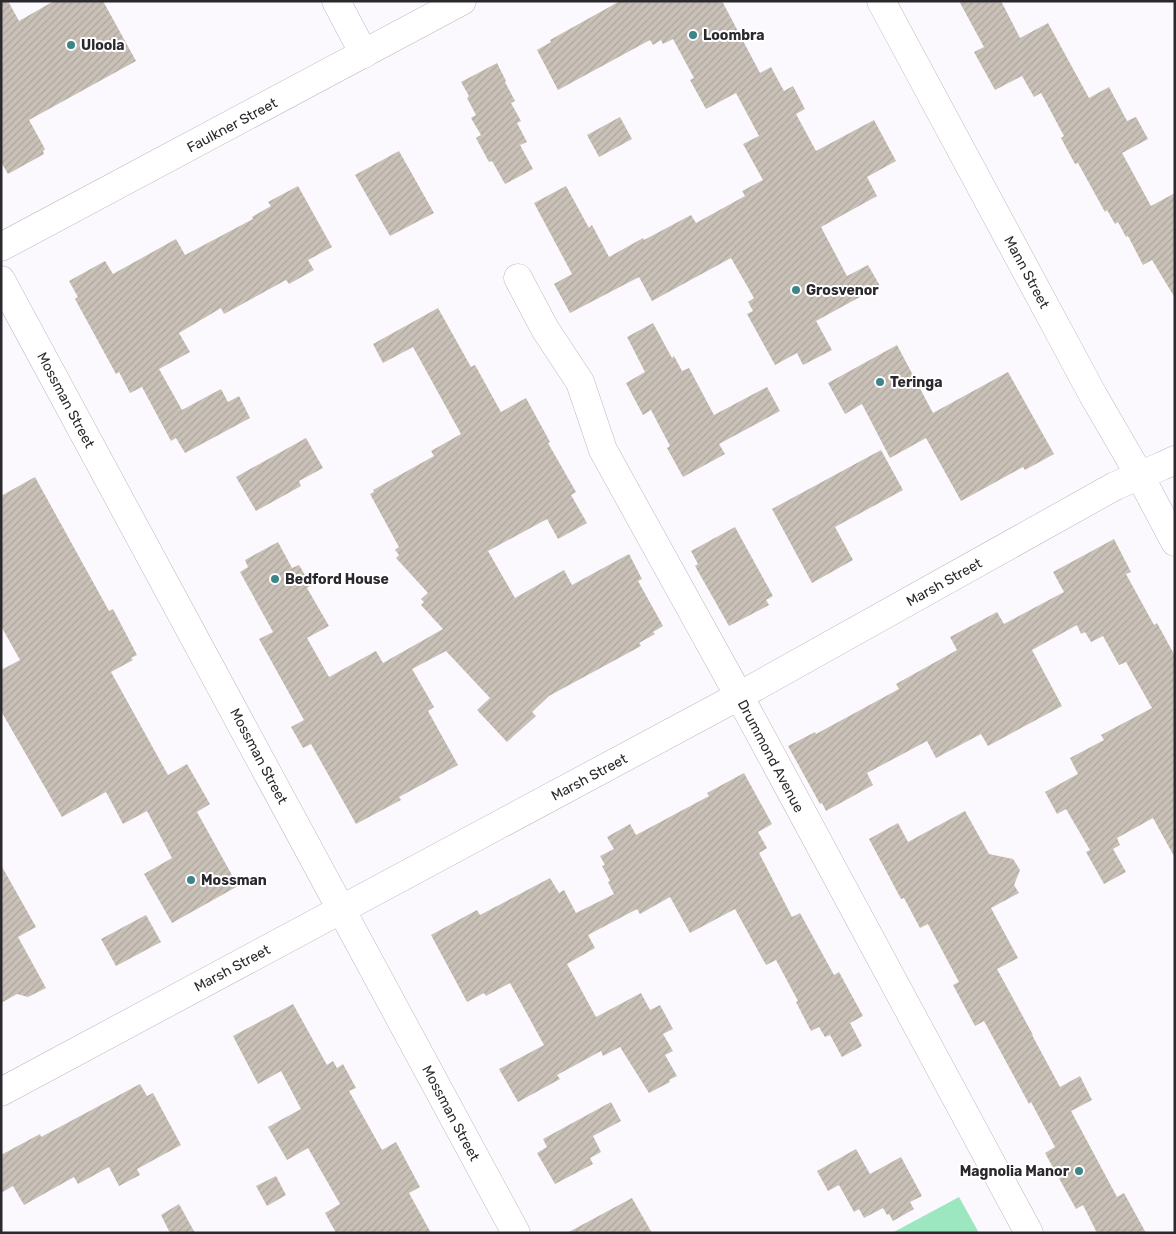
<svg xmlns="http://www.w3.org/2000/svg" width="1176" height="1234" font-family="Rubik,sans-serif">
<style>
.grass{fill:#9ce6c0}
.building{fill:url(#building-hatch)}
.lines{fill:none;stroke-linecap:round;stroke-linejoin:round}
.minor-casing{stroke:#bfb8c3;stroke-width:29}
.minor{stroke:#fff;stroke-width:28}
.poi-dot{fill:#3d8588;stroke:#fff;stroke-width:2}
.labels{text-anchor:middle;stroke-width:4;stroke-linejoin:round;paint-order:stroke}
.poi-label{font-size:14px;font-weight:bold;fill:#2b292d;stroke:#fff;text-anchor:start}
.street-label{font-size:14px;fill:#2b292d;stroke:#fff}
</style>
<defs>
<pattern id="building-hatch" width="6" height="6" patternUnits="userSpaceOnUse" patternTransform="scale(1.25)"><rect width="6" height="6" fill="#c9c1b7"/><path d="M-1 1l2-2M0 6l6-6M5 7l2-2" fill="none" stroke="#ada69e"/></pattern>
</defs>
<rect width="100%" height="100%" fill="#fcf9fe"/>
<path class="grass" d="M 959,1197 L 979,1233 L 892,1233 Z"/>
<g class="building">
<path d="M 1,1 L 8,1 L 19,21 L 54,1 L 103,1 L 136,61 L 29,120 L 45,149 L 43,151 L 44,154 L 8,174 L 1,162 Z"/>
<path d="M 620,1 L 722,1 L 760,73 L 771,67 L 784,91 L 793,86 L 805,109 L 796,114 L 816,151 L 874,120 L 896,161 L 867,177 L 877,196 L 821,227 L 847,276 L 868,265 L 880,286 L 816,321 L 832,350 L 803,365 L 797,353 L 775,365 L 747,314 L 753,311 L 748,302 L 754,298 L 731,258 L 652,301 L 639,277 L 570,313 L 554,284 L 572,274 L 534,203 L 566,186 L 589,228 L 592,225 L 609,257 L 643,238 L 644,240 L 691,215 L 696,223 L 745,196 L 742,191 L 763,180 L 743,144 L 759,136 L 736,93 L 706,109 L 690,80 L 694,78 L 673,39 L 663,44 L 661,40 L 653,45 L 650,40 L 558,90 L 537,50 L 551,42 L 550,40 Z"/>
<path d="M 959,1 L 1001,1 L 1020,38 L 1048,23 L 1089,98 L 1109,87 L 1127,121 L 1136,117 L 1148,139 L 1122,153 L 1151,206 L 1175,193 L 1175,298 L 1152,260 L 1143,265 L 1128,236 L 1126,237 L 1118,222 L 1115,224 L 1107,210 L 1105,212 L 1078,163 L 1075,164 L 1061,138 L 1064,136 L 1041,93 L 1034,97 L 1022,76 L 995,90 L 974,52 L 984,47 Z"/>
<path d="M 497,63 L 506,81 L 505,82 L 515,101 L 511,103 L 521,121 L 517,123 L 527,142 L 520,145 L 533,169 L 505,184 L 492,161 L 489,162 L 476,138 L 481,135 L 471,118 L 476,115 L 467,98 L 469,96 L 461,82 Z"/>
<path d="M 620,117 L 632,139 L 599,157 L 587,135 Z"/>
<path d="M 399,151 L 434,213 L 390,236 L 355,175 Z"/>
<path d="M 298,186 L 332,247 L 308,260 L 314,270 L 289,284 L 286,280 L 224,314 L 221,308 L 179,333 L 190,352 L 159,369 L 182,410 L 221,389 L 228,402 L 239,396 L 250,418 L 185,453 L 176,438 L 171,441 L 142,387 L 130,393 L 119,372 L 116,374 L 75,299 L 78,297 L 69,281 L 105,261 L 113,274 L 176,239 L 185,255 L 253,219 L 252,217 L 271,206 L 268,202 Z"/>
<path d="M 438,308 L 471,367 L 475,365 L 501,412 L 526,398 L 550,442 L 548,443 L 576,492 L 571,495 L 587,523 L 558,539 L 547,519 L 488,551 L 515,598 L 564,570 L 572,585 L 629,554 L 642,579 L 638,581 L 663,626 L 653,632 L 655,634 L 639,643 L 641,646 L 549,696 L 532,712 L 536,716 L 507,742 L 477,710 L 490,698 L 446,651 L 412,669 L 434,707 L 428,711 L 458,765 L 399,797 L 401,800 L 356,824 L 311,744 L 303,748 L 291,727 L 304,720 L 259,639 L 273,632 L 240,572 L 248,567 L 245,560 L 278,542 L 292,568 L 299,565 L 311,585 L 307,588 L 329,626 L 307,638 L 329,677 L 376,651 L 383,663 L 443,629 L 421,605 L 424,602 L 421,599 L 428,593 L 396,558 L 399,555 L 395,550 L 399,547 L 370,494 L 374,492 L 373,490 L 434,456 L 431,451 L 461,434 L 413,347 L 383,363 L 373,344 Z"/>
<path d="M 653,323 L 672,358 L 674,356 L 682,371 L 689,368 L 714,415 L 767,387 L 780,411 L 719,444 L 725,454 L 683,477 L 667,448 L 670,446 L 651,410 L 643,415 L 626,383 L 645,372 L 627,337 Z"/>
<path d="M 897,345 L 933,413 L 1008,372 L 1054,454 L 1025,470 L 1023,467 L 961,501 L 926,438 L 890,458 L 862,404 L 845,414 L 828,383 Z"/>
<path d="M 306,438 L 323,468 L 299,481 L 301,486 L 256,511 L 236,477 Z"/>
<path d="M 881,450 L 903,490 L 835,527 L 853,560 L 812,583 L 772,509 Z"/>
<path d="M 35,477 L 109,611 L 113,609 L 137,655 L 131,658 L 133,660 L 111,672 L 168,775 L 187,764 L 210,804 L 197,812 L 238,886 L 172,923 L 144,874 L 172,858 L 147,811 L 123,824 L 106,792 L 62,817 L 1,711 L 1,670 L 20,660 L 1,626 L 1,496 Z"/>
<path d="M 735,527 L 773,596 L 766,600 L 769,605 L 729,626 L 695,566 L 698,564 L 691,551 Z"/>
<path d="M 1114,539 L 1131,572 L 1126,574 L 1154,625 L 1157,623 L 1175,656 L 1175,858 L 1153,818 L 1117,838 L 1120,845 L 1113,849 L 1126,872 L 1104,884 L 1086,852 L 1090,850 L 1066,809 L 1057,814 L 1045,792 L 1078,774 L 1070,758 L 1104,740 L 1101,735 L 1152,708 L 1126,662 L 1119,665 L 1103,636 L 1091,642 L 1085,632 L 1081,634 L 1077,625 L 1032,650 L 1062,706 L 988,746 L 981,734 L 936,758 L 927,741 L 867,773 L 873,785 L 826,811 L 822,803 L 820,804 L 788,746 L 815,732 L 816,734 L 899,689 L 896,684 L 957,650 L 950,637 L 997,612 L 1004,624 L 1064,592 L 1053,572 Z"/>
<path d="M 744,773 L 772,824 L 758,832 L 767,848 L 759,853 L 792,917 L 800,913 L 834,975 L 839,972 L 863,1016 L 850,1023 L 862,1046 L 842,1057 L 830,1035 L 825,1037 L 819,1027 L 811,1031 L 796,1002 L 798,1001 L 776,960 L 766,965 L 735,909 L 690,933 L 670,897 L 640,914 L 637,909 L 588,935 L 595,948 L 567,964 L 596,1017 L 641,993 L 650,1010 L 660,1005 L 673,1029 L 663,1034 L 673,1051 L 665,1055 L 677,1076 L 669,1080 L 670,1082 L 649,1093 L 620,1047 L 603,1056 L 601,1051 L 557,1075 L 560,1079 L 518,1102 L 499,1069 L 544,1045 L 510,983 L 486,996 L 484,993 L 467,1002 L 431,935 L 477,910 L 480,915 L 550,878 L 559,893 L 564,890 L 576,913 L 614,894 L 608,882 L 610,881 L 602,866 L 605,865 L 600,856 L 614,849 L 607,837 L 630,824 L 636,835 L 709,796 L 707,793 Z"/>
<path d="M 965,811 L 989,854 L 1013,859 L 1020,870 L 1014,885 L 1019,893 L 991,908 L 1018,958 L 997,969 L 1033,1035 L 1032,1035 L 1060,1087 L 1080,1076 L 1092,1100 L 1071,1111 L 1117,1197 L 1124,1193 L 1146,1233 L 1097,1233 L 1083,1205 L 1076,1209 L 1045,1153 L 1055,1147 L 1031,1102 L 1029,1104 L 984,1021 L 975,1026 L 953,985 L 959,982 L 928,924 L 920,928 L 904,898 L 901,899 L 869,839 L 898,823 L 908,842 Z"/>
<path d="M 1,865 L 36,927 L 18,937 L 46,988 L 28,997 L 17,994 L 1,1003 Z"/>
<path d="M 146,915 L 161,942 L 116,966 L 101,939 Z"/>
<path d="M 293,1004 L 327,1065 L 333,1061 L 337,1068 L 343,1064 L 356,1088 L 349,1091 L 382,1150 L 396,1142 L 420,1187 L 409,1193 L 431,1233 L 336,1233 L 325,1213 L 340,1204 L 308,1148 L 287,1160 L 268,1127 L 301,1109 L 281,1071 L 258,1084 L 233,1036 Z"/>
<path d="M 140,1084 L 147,1096 L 153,1093 L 181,1145 L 137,1169 L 140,1175 L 119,1186 L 109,1167 L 78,1184 L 74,1177 L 24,1205 L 13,1186 L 1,1193 L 1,1155 L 40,1134 L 41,1137 Z"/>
<path d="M 611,1102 L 621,1121 L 593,1136 L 601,1152 L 590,1158 L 593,1164 L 555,1184 L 537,1153 L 547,1147 L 543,1139 Z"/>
<path d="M 856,1149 L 870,1174 L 901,1157 L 922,1196 L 910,1202 L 914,1209 L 893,1221 L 889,1214 L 887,1215 L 883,1208 L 864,1218 L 859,1209 L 854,1212 L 839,1185 L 828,1191 L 817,1171 Z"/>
<path d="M 276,1176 L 286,1195 L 267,1206 L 256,1186 Z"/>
<path d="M 632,1198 L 652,1233 L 567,1233 Z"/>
<path d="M 179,1204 L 195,1233 L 170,1233 L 161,1215 Z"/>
</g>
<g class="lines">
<g class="minor-casing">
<g id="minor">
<path d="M 336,1 L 364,54"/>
<path d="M 881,1 L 1093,395 L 1140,476 L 1175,542"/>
<path d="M 1,247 L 462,1"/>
<path d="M 518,278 L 545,329 L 580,382 L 603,450 L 754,723 L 1029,1233"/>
<path d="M 1,280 L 516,1233"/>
<path d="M 1,1092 L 739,696 L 1115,486 L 1162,466 L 1175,460"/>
</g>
</g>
<use href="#minor" class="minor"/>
</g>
<g class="poi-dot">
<circle cx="693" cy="35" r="5"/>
<circle cx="71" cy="45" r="5"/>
<circle cx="796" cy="290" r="5"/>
<circle cx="880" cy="382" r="5"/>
<circle cx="275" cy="579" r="5"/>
<circle cx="191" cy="880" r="5"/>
<circle cx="1079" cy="1171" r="5"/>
</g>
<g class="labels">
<g class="poi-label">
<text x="703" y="40">Loombra</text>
<text x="81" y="50">Uloola</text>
<text x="806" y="295">Grosvenor</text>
<text x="890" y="387">Teringa</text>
<text x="285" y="584">Bedford House</text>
<text x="201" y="885">Mossman</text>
<text x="1069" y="1176" text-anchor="end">Magnolia Manor</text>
</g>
<g class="street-label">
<text transform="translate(232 125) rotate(-28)" y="5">Faulkner Street</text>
<text transform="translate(1027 272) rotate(62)" y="5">Mann Street</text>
<text transform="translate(66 400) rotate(62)" y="5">Mossman Street</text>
<text transform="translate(944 582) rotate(-29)" y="5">Marsh Street</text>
<text transform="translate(259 756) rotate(62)" y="5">Mossman Street</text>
<text transform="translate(771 756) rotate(62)" y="5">Drummond Avenue</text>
<text transform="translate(589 777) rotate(-28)" y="5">Marsh Street</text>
<text transform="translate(232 968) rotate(-28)" y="5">Marsh Street</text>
<text transform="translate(451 1113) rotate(62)" y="5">Mossman Street</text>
</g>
</g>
<rect width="1176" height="1234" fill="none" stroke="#2b292d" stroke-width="5"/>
</svg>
